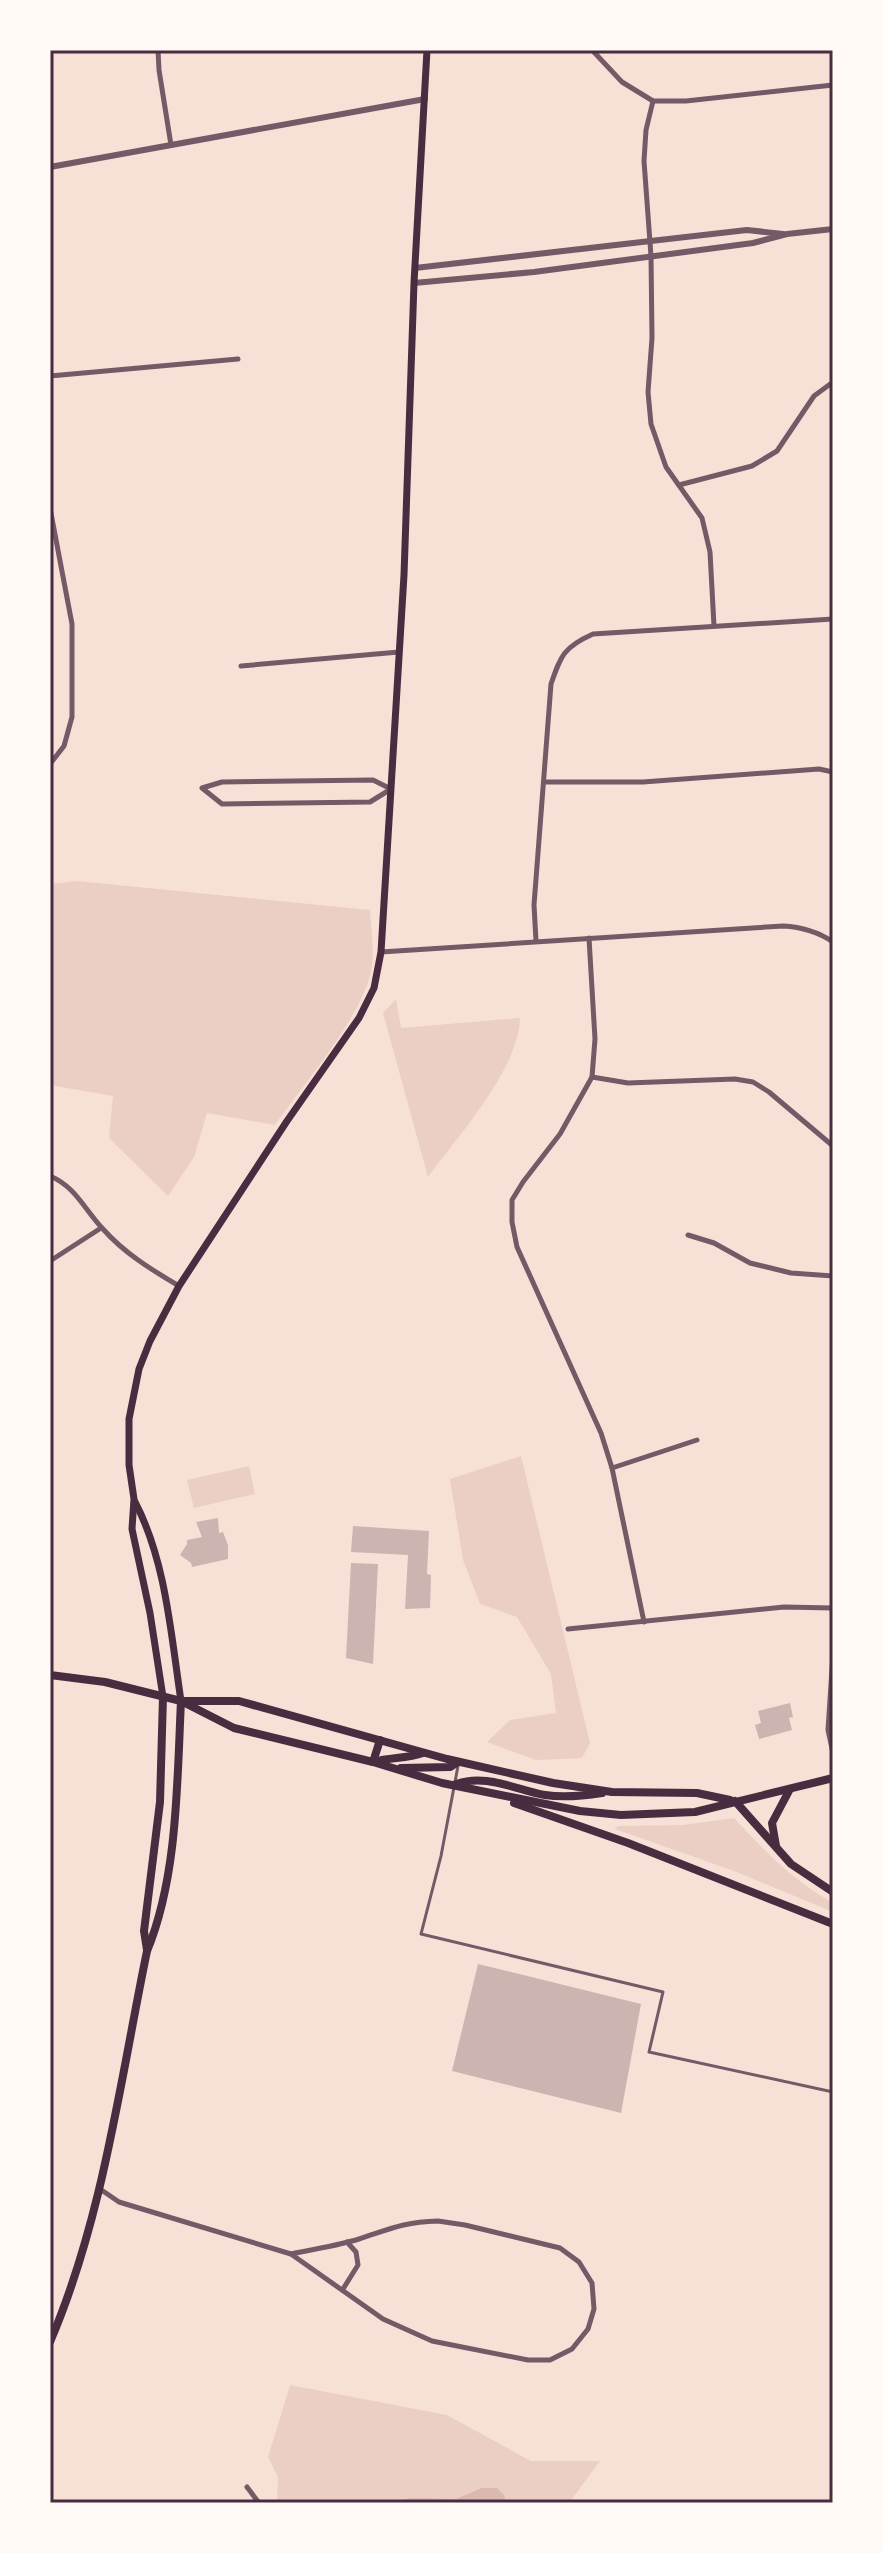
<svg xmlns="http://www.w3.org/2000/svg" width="883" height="2553" font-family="'DejaVu Sans',sans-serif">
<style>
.green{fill:#ebcfc5}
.water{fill:#dcb8b0}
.building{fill:#ccb4b1}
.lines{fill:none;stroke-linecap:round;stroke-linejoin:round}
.service{stroke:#755966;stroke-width:3}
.minor{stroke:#755966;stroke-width:5}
.tertiary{stroke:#755966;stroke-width:6}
.secondary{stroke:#4a2c40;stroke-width:7}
.primary{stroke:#4a2c40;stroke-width:8}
.neatline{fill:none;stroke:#4a2c40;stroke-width:3}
</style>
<rect width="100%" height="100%" fill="#f7e1d7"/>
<g class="green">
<path d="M 77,881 L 370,910 C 371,928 374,948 372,966 C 366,1012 303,1085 275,1125 L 207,1113 L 194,1157 L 168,1196 L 109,1138 L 113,1096 L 50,1085 L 50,884 Z"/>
<path d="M 396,999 L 401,1028 L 520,1018 C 519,1069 458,1136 428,1177 L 383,1013 Z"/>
<path d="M 521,1456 L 590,1743 L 582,1758 L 536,1760 L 487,1742 L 510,1720 L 556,1713 L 551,1674 L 517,1617 L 480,1604 L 463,1560 L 450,1479 Z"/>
<path d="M 249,1466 L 255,1494 L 194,1508 L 187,1480 Z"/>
<path d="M 734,1818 C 766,1852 792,1880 833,1903 L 833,1912 L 734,1871 L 615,1829 L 618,1826 L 683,1825 Z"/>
<path d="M 290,2385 L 447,2415 L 531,2461 L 600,2461 L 569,2503 L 277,2503 L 278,2477 L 268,2457 Z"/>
</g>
<path class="water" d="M 482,2488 L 497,2488 L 505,2496 L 504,2503 L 393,2503 L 411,2498 L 456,2499 Z"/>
<g class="building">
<path d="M 218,1518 L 219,1533 L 223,1532 L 228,1545 L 228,1559 L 192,1567 L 191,1563 L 180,1555 L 187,1544 L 187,1540 L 202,1537 L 196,1522 Z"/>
<path d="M 353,1526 L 429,1531 L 427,1574 L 431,1575 L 430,1608 L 405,1609 L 408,1555 L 351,1552 Z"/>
<path d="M 351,1563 L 378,1564 L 373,1664 L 346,1658 Z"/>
<path d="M 790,1703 L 793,1717 L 789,1718 L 792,1730 L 759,1739 L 755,1725 L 761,1723 L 758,1711 Z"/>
<path d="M 478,1964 L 641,2004 L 621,2113 L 452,2071 Z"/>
</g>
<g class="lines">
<path class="service" d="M 458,1766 L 441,1856 L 421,1934 L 663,1992 L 649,2052 L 833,2092"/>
<g class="minor">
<path d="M 158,50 L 159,70 L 171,145"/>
<path d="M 592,50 L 622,82 L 653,101 L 686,101 L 833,85"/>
<path d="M 653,101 L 646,130 L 644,161 L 651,256 L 652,338 L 648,392 L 651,424 L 666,467 L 702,518 L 710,552 L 714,626"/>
<path d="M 50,376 L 238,359"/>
<path d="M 679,485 L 752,466 L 777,451 L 814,396 L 833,382"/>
<path d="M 50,508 L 72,624 L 72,717 L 64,746 L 50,764"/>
<path d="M 241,666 L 399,652"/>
<path d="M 373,780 L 391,789 L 370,802 L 222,804 L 202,788 L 222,782 Z"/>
<path d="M 544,782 L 643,782 L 819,769 L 833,772"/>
<path d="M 589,938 L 595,1039 L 592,1077 L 560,1134 L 523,1182 L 512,1200 L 512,1222 L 517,1247 L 601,1433 L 612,1468 L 644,1622"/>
<path d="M 536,941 L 534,905 L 551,684 C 561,655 564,647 593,634 L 833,619"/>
<path d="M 381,952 L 783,926 C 802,927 817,931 833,942"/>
<path d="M 592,1077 L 628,1083 L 735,1079 L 753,1082 L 769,1092 L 833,1146"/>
<path d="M 50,1176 C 76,1187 84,1209 103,1229 C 124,1253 152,1270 179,1286"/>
<path d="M 688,1235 L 714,1243 L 750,1263 L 791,1273 L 833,1276"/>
<path d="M 50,1261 L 101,1228"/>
<path d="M 612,1468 L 697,1440"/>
<path d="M 568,1629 L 784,1607 L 833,1608"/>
<path d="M 833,1654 L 828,1730 L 833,1753"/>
<path d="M 100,2189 L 119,2202 L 291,2254"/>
<path d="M 438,2221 L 465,2225 L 560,2248 L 579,2262 L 592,2283 L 594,2309 L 588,2329 L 572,2349 L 550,2360 L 528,2360 L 432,2341 L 383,2319 L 291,2254 C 313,2249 337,2246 359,2239 C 390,2229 403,2222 438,2221 Z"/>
<path d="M 343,2289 L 358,2265 L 356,2252 L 347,2242"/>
<path d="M 247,2487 L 259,2503"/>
</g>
<g class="tertiary">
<path d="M 50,167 L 425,99"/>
<path d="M 415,268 L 747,230 L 783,234"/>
<path d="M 414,283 L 534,272 L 753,243 L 787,234 L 833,229"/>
</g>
<g class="secondary">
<path d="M 135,1502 C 166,1561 171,1635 181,1701"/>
<path d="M 163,1697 L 150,1613 L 132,1529 L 134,1499 L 129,1465 L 129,1419 L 139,1369 L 150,1341 L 179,1286 L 287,1121 L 359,1018 L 374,988 L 381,952 L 404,575 L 414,283 L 427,50"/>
</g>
<g class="primary">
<path d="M 50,1675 L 105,1682 L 181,1701 L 234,1728 L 373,1762 L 442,1783 L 580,1811 L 621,1815 L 695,1812 L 833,1778"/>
<path d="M 184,1701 L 239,1701 L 447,1759 L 553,1783 L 612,1792 L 697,1793 L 730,1800"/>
<path d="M 373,1762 L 380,1740"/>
<path d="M 374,1762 C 390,1757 406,1759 423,1753"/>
<path d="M 401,1768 L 450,1767 L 458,1762"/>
<path d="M 454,1785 C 484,1772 516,1790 545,1795 C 564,1798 583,1796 602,1793"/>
<path d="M 735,1801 L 791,1864 L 833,1892"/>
<path d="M 514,1803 L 628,1843 L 833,1924"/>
<path d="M 776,1846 L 772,1823 L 790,1789"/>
<path d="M 147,1950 L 144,1931 L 160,1802 L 163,1697"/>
<path d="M 50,2342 C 103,2218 120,2082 147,1951 C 178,1876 177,1781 181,1701"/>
</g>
</g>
<rect width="883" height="2553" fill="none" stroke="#fffaf5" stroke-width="104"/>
<rect x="52" y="52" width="779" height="2449" class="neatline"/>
</svg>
